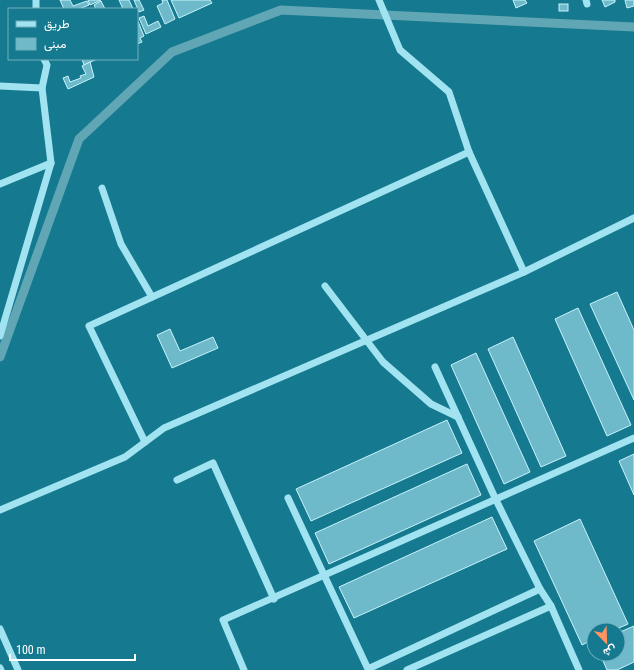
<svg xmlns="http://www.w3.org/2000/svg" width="634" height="670" font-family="'Roboto Condensed',Vazirmatn,sans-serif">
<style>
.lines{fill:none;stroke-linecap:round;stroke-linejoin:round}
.canal{stroke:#61a6b5;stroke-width:9}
.building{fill:#6ebaca;stroke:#c8f3fc}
.minor{stroke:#a1e3f0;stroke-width:7}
</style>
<rect width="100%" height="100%" fill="#15798f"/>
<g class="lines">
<path class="canal" d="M 0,357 L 79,139 L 172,52 L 281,10 L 634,27"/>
</g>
<g class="building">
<path d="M 60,0 L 70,0 L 73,6 L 87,1 L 89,5 L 79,9 L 64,9 Z"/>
<path d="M 88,0 L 101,0 L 90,5 Z"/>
<path d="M 119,0 L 129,0 L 133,9 L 123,9 Z"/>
<path d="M 134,0 L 139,0 L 144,10 L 139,12 Z"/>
<path d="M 162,0 L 167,0 L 175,19 L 165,24 L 157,6 L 163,3 Z"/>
<path d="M 171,0 L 210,0 L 212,3 L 179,18 Z"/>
<path d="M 513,0 L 525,0 L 527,3 L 516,8 Z"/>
<path d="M 602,0 L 615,0 L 615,2 L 605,7 Z"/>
<path d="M 625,0 L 634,0 L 634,6 L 627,8 Z"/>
<path d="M 101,1 L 105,9 L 96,9 L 94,5 Z"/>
<rect x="559" y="4" width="9" height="7"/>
<path d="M 144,16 L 148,26 L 158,21 L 161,27 L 146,34 L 139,18 Z"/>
<path d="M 137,19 L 144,36 L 140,38 L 142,42 L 137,44 Z"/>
<path d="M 82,59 L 97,59 L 84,65 Z"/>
<path d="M 90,62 L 94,77 L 68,89 L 63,78 L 68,76 L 70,82 L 81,78 L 80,76 L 86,74 L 82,66 Z"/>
<path d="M 617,292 L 634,330 L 634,400 L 590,304 Z"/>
<path d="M 578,308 L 631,425 L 607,436 L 555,319 Z"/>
<path d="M 170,329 L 180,351 L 213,337 L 218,348 L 172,368 L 157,335 Z"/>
<path d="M 513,337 L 566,456 L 541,467 L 488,349 Z"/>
<path d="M 476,353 L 530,472 L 504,484 L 451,365 Z"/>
<path d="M 447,420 L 462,453 L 311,521 L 296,489 Z"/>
<path d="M 634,454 L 634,495 L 619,461 Z"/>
<path d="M 467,464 L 481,495 L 329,564 L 315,533 Z"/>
<path d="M 492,517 L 507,549 L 354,618 L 339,587 Z"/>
<path d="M 580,519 L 628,624 L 614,630 L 594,630 L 594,639 L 582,645 L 534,541 Z"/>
<path d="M 634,626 L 634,662 L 617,670 L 607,670 L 600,654 L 618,654 L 618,633 Z"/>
</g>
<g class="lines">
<g class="minor">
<path d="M 36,0 L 36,9"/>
<path d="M 379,0 L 400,50 L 449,92 L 469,152 L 524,272"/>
<path d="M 586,0 L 587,4"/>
<path d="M 0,86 L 42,88"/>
<path d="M 0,184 L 51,163"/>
<path d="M 102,188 L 121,244 L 152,297"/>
<path d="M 325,286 L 383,362 L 431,404 L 458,417"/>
<path d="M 0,336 L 51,163 L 42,88 L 47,65 L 44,59"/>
<path d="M 435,367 L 496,500 L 540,589 L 551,606 L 579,670"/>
<path d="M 145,442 L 89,326 L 469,152"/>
<path d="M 177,480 L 213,463 L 274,599"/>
<path d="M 288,498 L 368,669 L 540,589"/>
<path d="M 0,510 L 125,457 L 164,428 L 524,272 L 634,218"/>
<path d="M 0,629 L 18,670"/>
<path d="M 0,668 L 1,670"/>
<path d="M 244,670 L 223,620 L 634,438"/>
<path d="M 407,670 L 551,606"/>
</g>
</g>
<rect x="8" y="8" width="130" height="52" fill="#15798f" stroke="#73afbc"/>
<rect x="16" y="21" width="20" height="6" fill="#a1e3f0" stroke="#73afbc"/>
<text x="44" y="28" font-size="12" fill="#ffffff">طريق</text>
<rect x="16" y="38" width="20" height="12" fill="#6ebaca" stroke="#73afbc"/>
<text x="44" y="48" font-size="12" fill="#ffffff">مبنى</text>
<g transform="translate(606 642) rotate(157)"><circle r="19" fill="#15798f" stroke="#73afbc"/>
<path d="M0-3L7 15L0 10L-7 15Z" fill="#ff9460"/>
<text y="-6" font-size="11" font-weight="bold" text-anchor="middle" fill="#ffffff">ش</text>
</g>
<path d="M10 654v6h125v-6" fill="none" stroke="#ffffff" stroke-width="2"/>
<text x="16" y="654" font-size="12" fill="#ffffff" stroke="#15798f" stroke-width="3" paint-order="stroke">100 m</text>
</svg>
